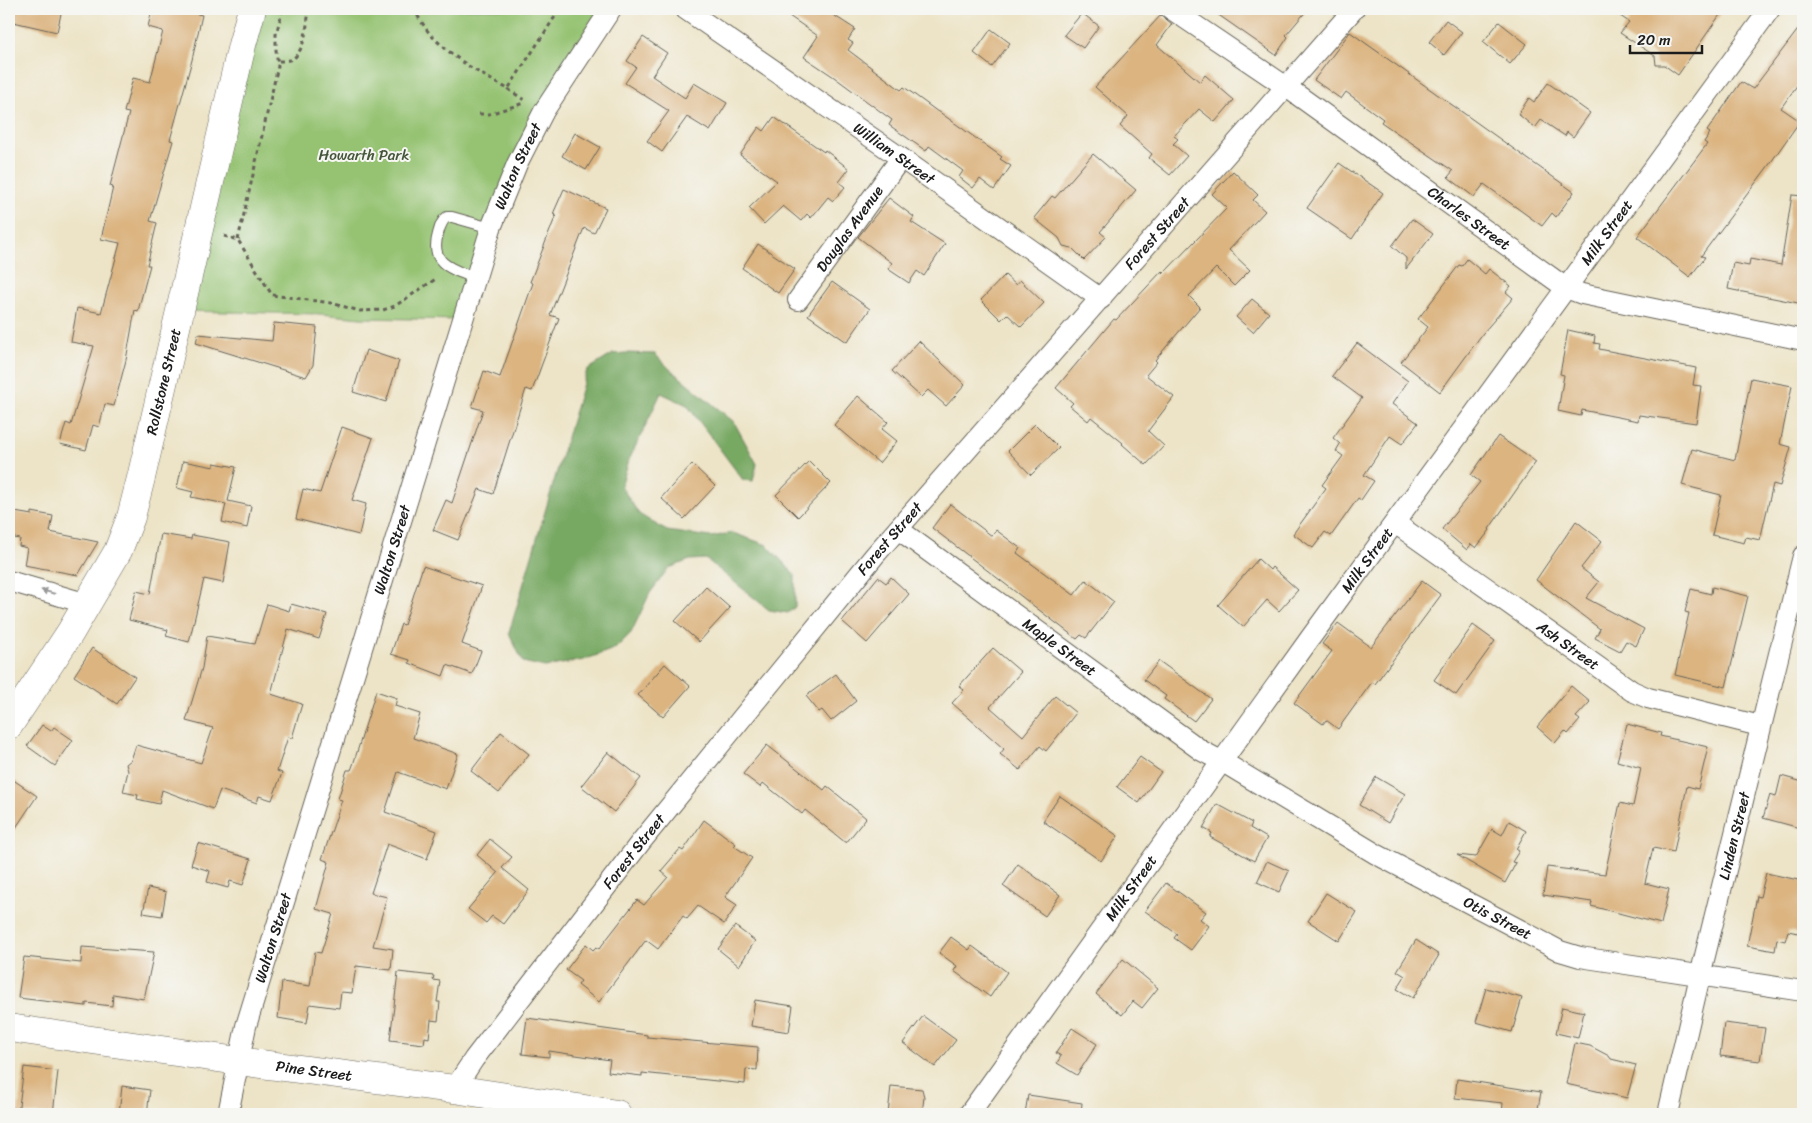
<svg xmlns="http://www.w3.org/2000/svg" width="1812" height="1123" font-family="Sriracha,sans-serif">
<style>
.green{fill:#95c372;stroke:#587047}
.forest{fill:#78a964;stroke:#4a6240}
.building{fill:#dbb480}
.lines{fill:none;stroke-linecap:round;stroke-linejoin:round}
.lane-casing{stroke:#656258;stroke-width:12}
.street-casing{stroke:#656258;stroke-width:22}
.secondary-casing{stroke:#656258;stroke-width:29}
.path{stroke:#656258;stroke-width:3;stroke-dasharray:4 4;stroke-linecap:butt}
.lane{stroke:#fff;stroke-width:10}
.street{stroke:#fff;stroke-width:20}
.secondary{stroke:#fff;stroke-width:28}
.oneway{fill:#999}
.labels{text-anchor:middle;stroke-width:4;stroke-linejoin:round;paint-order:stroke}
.street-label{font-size:15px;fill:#1c1c1c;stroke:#f6f6f2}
.park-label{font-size:15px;fill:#46563a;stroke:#f6f6f2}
</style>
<rect width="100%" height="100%" fill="#f6f6f2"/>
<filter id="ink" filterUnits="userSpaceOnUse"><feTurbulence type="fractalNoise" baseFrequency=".02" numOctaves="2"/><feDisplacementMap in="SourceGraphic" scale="10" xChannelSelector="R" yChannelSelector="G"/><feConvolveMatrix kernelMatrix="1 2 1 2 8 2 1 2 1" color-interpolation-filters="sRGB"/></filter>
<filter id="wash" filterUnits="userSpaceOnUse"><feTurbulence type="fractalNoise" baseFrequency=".0096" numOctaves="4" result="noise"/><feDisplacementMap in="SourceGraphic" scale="20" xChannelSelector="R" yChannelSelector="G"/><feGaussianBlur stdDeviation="1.12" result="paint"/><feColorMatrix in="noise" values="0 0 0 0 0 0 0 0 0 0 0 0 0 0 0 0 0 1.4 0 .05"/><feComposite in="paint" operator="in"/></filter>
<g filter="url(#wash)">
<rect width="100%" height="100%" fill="#ede4c7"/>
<path class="green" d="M 252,9 L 611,9 L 559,87 L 462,320 L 361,318 L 321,314 L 180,311 Z"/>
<path class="forest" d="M 626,353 L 655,354 L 670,369 L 734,422 L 757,464 L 753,481 L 743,480 L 687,405 L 661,393 L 629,460 L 621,486 L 639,514 L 667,531 L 711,537 L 733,533 L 767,545 L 795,575 L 795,607 L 788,613 L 769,610 L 706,559 L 690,560 L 669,568 L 650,593 L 631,633 L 616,648 L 584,660 L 545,667 L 523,662 L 509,633 L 587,370 L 613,354 Z"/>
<g id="blocks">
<g class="building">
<path d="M 9,9 L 62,9 L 57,32 L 9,21 Z"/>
<path d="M 152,9 L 176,9 L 202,15 L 192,60 L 170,140 L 173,141 L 150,221 L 157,223 L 147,265 L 150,265 L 138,311 L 135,310 L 126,360 L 114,406 L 105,404 L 99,427 L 93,425 L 86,450 L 60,444 L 66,423 L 71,425 L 94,346 L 71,342 L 77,308 L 101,313 L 120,243 L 101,239 L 113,187 L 110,186 L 129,113 L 124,112 L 133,78 L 150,82 L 163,31 L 148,27 Z"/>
<path d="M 779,9 L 824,9 L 855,29 L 848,40 L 853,43 L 848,50 L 901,90 L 904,87 L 938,112 L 938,111 L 1002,157 L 1000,159 L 1011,166 L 994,190 L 980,179 L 973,188 L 959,177 L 963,171 L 929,146 L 926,151 L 889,125 L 892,120 L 834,77 L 804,57 L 818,36 Z"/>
<path d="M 1210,9 L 1308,9 L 1286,35 L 1288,37 L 1276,55 Z"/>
<path d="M 1610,9 L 1724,9 L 1678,75 L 1664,65 L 1656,65 L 1655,56 L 1620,33 L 1629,22 Z"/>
<path d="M 1082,13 L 1099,26 L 1083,48 L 1064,35 Z"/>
<path d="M 1161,15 L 1172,24 L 1157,45 L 1200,82 L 1205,75 L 1234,100 L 1215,122 L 1199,109 L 1174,136 L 1178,139 L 1173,144 L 1187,156 L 1170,175 L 1149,158 L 1152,154 L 1120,126 L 1128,116 L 1095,87 Z"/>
<path d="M 1446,20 L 1462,32 L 1444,55 L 1429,42 Z"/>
<path d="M 1499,22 L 1527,44 L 1510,64 L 1483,42 Z"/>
<path d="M 1803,23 L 1803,77 L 1781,108 L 1800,121 L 1769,165 L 1701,256 L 1705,257 L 1690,277 L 1637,237 L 1707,144 L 1704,142 L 1710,133 L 1707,131 L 1741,82 L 1753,89 Z"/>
<path d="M 991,29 L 1010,43 L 992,67 L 974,53 Z"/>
<path d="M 1350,32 L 1574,192 L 1556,217 L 1552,213 L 1542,226 L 1484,184 L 1474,197 L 1448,177 L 1453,171 L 1381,122 L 1383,119 L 1346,92 L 1341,99 L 1314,80 Z"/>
<path d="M 643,37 L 667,53 L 652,76 L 685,98 L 694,83 L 727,103 L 710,131 L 687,117 L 662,152 L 647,141 L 669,111 L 625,83 L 636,67 L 627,61 Z"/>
<path d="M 1548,83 L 1590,113 L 1573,137 L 1567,132 L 1565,136 L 1541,120 L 1535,128 L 1518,114 L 1529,98 L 1534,102 Z"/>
<path d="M 774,117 L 824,152 L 825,150 L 849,169 L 839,182 L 845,187 L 833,201 L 828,197 L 811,218 L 807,214 L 801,221 L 783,206 L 764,224 L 749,208 L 777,181 L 740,155 L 759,127 L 764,131 Z"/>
<path d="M 575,133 L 600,147 L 586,170 L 562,156 Z"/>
<path d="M 1093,154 L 1136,190 L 1100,232 L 1106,237 L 1084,260 L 1072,248 L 1063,246 L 1059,238 L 1034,218 L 1052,196 L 1055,198 Z"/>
<path d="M 1339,163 L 1383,193 L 1352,239 L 1307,208 Z"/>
<path d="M 1233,171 L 1258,195 L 1253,200 L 1265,211 L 1229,250 L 1250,270 L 1234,286 L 1216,268 L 1189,296 L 1200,307 L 1155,360 L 1157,362 L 1146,375 L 1174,397 L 1148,431 L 1164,446 L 1146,465 L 1122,444 L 1123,443 L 1091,417 L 1088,421 L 1070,406 L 1073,403 L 1056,388 L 1114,319 L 1116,320 L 1162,271 L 1164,273 L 1227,208 L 1212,194 Z"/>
<path d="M 564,189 L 606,208 L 594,233 L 584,228 L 550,315 L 559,318 L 532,391 L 526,389 L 493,494 L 479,489 L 458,540 L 433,530 L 446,500 L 452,503 L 483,410 L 472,407 L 484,371 L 500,377 L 533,283 L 530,282 L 556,215 L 553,214 Z"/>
<path d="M 1792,195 L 1803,196 L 1803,304 L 1728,289 L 1733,263 L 1749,266 L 1750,259 L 1781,265 Z"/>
<path d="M 889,198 L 914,217 L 911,222 L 945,244 L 924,276 L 917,271 L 909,283 L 888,269 L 892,263 L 858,237 Z"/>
<path d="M 1412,219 L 1433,234 L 1406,269 L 1406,258 L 1392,246 Z"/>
<path d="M 758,244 L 795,269 L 778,293 L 742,268 Z"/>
<path d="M 1467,259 L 1485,274 L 1489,269 L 1511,286 L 1506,292 L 1513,298 L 1483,333 L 1440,392 L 1401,362 L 1428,327 L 1418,319 L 1459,265 L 1462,266 Z"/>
<path d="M 1005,275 L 1016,285 L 1020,280 L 1044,303 L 1021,327 L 1007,314 L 1001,320 L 981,300 Z"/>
<path d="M 832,282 L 870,309 L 847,342 L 808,315 Z"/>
<path d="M 1252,299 L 1269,313 L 1253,332 L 1236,317 Z"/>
<path d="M 274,323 L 317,327 L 313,365 L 306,377 L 196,343 L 198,334 L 272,341 Z"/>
<path d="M 1568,330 L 1595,336 L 1594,343 L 1600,344 L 1599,349 L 1696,368 L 1693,385 L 1701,386 L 1696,423 L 1639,415 L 1638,421 L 1582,410 L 1581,416 L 1558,411 L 1564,375 L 1560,374 Z"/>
<path d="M 919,341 L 965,385 L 946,406 L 928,390 L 921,397 L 892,371 Z"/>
<path d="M 1357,343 L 1408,381 L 1392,404 L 1418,423 L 1402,444 L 1390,436 L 1364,475 L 1374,481 L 1361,500 L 1358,498 L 1331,536 L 1325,532 L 1313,548 L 1293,534 L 1326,488 L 1322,485 L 1343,456 L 1336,451 L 1340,444 L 1333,438 L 1362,398 L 1332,376 Z"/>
<path d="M 366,350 L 399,361 L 386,402 L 353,392 Z"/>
<path d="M 1751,378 L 1792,386 L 1780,444 L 1791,447 L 1780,486 L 1773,484 L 1760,540 L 1746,537 L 1744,543 L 1712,535 L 1721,495 L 1682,485 L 1692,449 L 1735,460 Z"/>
<path d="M 858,396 L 888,422 L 882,429 L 897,441 L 879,463 L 834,425 Z"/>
<path d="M 1035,424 L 1059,448 L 1031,475 L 1008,451 Z"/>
<path d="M 342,427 L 373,438 L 352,500 L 366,504 L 359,535 L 296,519 L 303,489 L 320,493 Z"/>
<path d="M 1498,436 L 1536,462 L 1489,529 L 1490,530 L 1476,548 L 1471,544 L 1467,550 L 1442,529 L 1480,482 L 1471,475 Z"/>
<path d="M 183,461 L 214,467 L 214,463 L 236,467 L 228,501 L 251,506 L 247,528 L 222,522 L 226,504 L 191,497 L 193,492 L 177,488 Z"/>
<path d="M 809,461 L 831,483 L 798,517 L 776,495 Z"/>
<path d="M 692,464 L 715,486 L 684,519 L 661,498 Z"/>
<path d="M 950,504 L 992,536 L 996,530 L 1020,548 L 1017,553 L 1074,595 L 1086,580 L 1114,602 L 1086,638 L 1081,635 L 1077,639 L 932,528 Z"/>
<path d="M 9,511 L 32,515 L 32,512 L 53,516 L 50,532 L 98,542 L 78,575 L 24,565 L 27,548 L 19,546 L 20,539 L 9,537 Z"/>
<path d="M 1576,521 L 1602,541 L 1581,568 L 1599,582 L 1586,598 L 1644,629 L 1636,646 L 1626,641 L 1620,651 L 1595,638 L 1600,629 L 1536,580 Z"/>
<path d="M 161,534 L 191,539 L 192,535 L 230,542 L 223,583 L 204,579 L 189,642 L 166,636 L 168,630 L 129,620 L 136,591 L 150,594 Z"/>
<path d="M 1258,559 L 1270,570 L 1272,567 L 1298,590 L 1279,611 L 1267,600 L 1243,627 L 1218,605 Z"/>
<path d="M 423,566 L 482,586 L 462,644 L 481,651 L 472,674 L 447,665 L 443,676 L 409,663 L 410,660 L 391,654 L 401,624 L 404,625 Z"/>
<path d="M 878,577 L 886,583 L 891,577 L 909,594 L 867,643 L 842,621 Z"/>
<path d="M 1422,581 L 1441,595 L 1375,684 L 1372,682 L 1338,729 L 1326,720 L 1323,724 L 1294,703 L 1332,651 L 1322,644 L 1338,623 L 1371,647 Z"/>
<path d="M 706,587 L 730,608 L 699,642 L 675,621 Z"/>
<path d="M 1712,587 L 1748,596 L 1726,687 L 1675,675 L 1689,613 L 1685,612 L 1691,589 L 1711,594 Z"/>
<path d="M 267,604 L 289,611 L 291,604 L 327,614 L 319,639 L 288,629 L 271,694 L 302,704 L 292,738 L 288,737 L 277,771 L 282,773 L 272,800 L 259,796 L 257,803 L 220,790 L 213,809 L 162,790 L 159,804 L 137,799 L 138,795 L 123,792 L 128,771 L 126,764 L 131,760 L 136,745 L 201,763 L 213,728 L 186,721 L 202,668 L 207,636 L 255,644 Z"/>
<path d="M 1473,625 L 1495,641 L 1456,695 L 1434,680 Z"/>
<path d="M 92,648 L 135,677 L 117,704 L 74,676 Z"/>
<path d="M 993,648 L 1021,672 L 990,707 L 1023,736 L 1055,696 L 1076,713 L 1046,751 L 1040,746 L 1020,770 L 1000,754 L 1004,749 L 952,703 L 964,690 L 959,686 Z"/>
<path d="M 1159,661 L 1211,699 L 1194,721 L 1164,699 L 1166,696 L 1144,680 Z"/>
<path d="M 665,664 L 690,686 L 663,717 L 638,695 Z"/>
<path d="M 836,674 L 856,701 L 831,721 L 822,710 L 819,712 L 806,696 Z"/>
<path d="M 1571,686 L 1590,702 L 1576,717 L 1580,720 L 1568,734 L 1565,731 L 1555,743 L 1537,727 Z"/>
<path d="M 376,691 L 397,698 L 395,706 L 420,714 L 413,738 L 458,754 L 446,789 L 398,772 L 385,812 L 437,831 L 427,859 L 387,844 L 371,893 L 387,897 L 373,946 L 393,949 L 391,970 L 356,966 L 352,993 L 341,992 L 339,1008 L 310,1004 L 307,1023 L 278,1018 L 282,982 L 310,986 L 315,952 L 321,953 L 333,914 L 316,909 L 329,862 L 322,859 L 342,800 L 338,799 L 347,770 L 351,770 L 353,765 Z"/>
<path d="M 1627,724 L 1661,733 L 1660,736 L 1708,747 L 1698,789 L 1687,786 L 1674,852 L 1653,848 L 1645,883 L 1669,889 L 1661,924 L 1591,906 L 1592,902 L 1543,895 L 1547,867 L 1605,874 L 1620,803 L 1633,806 L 1641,768 L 1617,761 Z"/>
<path d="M 42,725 L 51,731 L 54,727 L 73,740 L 55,766 L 27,746 Z"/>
<path d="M 501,732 L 529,754 L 499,793 L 471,771 Z"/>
<path d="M 767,745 L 824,790 L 827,786 L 866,818 L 846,843 L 805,810 L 802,814 L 763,783 L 760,787 L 743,774 Z"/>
<path d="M 608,752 L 641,778 L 614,812 L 581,786 Z"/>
<path d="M 1140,757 L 1161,772 L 1139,803 L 1117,787 Z"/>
<path d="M 1781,776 L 1803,782 L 1803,814 L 1800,828 L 1763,818 L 1770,795 L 1776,797 Z"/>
<path d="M 9,777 L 37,796 L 9,838 Z"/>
<path d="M 1376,777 L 1405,794 L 1388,823 L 1359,805 Z"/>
<path d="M 1060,796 L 1118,836 L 1101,861 L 1043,821 Z"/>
<path d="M 1217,804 L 1252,823 L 1250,828 L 1267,838 L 1254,861 L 1210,837 L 1212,833 L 1203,828 Z"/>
<path d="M 704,820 L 736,844 L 734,846 L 752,858 L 725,897 L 737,905 L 724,924 L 698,906 L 687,919 L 683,916 L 658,949 L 646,940 L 599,1002 L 578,985 L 581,981 L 566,970 L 586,944 L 593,950 L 596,947 L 599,949 L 637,900 L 644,905 L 668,877 L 661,871 L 680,849 L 683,851 Z"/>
<path d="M 1509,821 L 1526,831 L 1516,849 L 1519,851 L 1512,862 L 1516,863 L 1505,883 L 1457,855 L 1476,857 L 1492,829 L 1502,835 Z"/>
<path d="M 490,839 L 512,857 L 502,868 L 529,890 L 503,924 L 492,916 L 486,923 L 468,909 L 498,873 L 477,855 Z"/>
<path d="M 198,843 L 251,859 L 243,885 L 230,881 L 228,888 L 207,882 L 210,871 L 191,865 Z"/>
<path d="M 1267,861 L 1289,871 L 1279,892 L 1257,882 Z"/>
<path d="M 1018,864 L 1060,895 L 1045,916 L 1003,886 Z"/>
<path d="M 1766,873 L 1803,881 L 1803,909 L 1798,933 L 1788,931 L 1785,941 L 1777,939 L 1775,951 L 1747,946 L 1757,896 L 1760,897 Z"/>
<path d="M 1166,883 L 1206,912 L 1200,919 L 1209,926 L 1191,950 L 1174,938 L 1177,934 L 1145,911 Z"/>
<path d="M 148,888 L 166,892 L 162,916 L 143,913 Z"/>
<path d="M 1326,893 L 1357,912 L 1339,941 L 1308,921 Z"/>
<path d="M 735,926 L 755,941 L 739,966 L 718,949 Z"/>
<path d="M 951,937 L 969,950 L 972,946 L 1007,972 L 990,997 L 954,971 L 957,966 L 939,953 Z"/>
<path d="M 1416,940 L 1439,955 L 1413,998 L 1397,989 L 1405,976 L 1397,971 Z"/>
<path d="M 82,947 L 154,952 L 144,999 L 113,994 L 112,1006 L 86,1003 L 86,1006 L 18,998 L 24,957 L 81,963 Z"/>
<path d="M 1123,959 L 1158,988 L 1142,1008 L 1133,1001 L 1122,1015 L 1096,994 Z"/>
<path d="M 398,972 L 434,976 L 433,980 L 440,981 L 437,1002 L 440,1002 L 438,1021 L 431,1020 L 429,1038 L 425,1037 L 424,1044 L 390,1040 Z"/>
<path d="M 1486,988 L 1522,998 L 1512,1032 L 1476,1022 Z"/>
<path d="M 755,1000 L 793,1006 L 789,1032 L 751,1026 Z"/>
<path d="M 1562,1007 L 1584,1012 L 1578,1038 L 1556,1033 Z"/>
<path d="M 923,1016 L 956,1040 L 935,1067 L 903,1043 Z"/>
<path d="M 527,1018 L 647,1035 L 647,1037 L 758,1047 L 757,1070 L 746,1069 L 745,1084 L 642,1073 L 642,1076 L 608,1072 L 610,1060 L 549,1051 L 549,1057 L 522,1054 Z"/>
<path d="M 1724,1023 L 1765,1028 L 1760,1061 L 1720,1056 Z"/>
<path d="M 1072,1028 L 1097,1044 L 1077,1075 L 1057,1063 L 1061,1056 L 1056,1053 Z"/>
<path d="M 1575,1043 L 1590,1046 L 1609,1056 L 1611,1059 L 1636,1065 L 1627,1098 L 1566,1084 Z"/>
<path d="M 24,1067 L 58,1071 L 53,1114 L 18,1114 Z"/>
<path d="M 1457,1079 L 1541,1092 L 1537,1114 L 1502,1114 L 1503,1103 L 1455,1098 Z"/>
<path d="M 122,1086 L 150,1090 L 147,1114 L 119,1114 Z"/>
<path d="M 891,1086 L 922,1089 L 924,1097 L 922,1114 L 888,1114 Z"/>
<path d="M 1028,1095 L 1082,1103 L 1081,1114 L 1025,1114 Z"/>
</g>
</g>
</g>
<g filter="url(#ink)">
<use href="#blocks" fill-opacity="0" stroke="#656258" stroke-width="1"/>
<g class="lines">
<g class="lane-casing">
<path id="lane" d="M 475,278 C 452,269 429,264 438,234 C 440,227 441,221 447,217 L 452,217 L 491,228"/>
</g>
<g class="street-casing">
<g id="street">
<path id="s1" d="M 685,9 L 901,158 L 1101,299"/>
<path id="s2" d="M 1171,9 L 1285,86 L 1566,288 L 1582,294 L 1803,340"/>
<path id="s3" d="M 798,300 L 901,158"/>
<path id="s4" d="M 1395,523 L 1632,691 L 1648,698 L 1760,726"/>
<path id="s5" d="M 898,529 L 1202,751 L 1223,762 L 1376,854 L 1560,951 L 1580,957 L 1803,991"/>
<path d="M 9,581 L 88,604"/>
<path id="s6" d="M 454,1089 L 474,1059 L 640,843 L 875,555 L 1354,9"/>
<path id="s7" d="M 228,1114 L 246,1026 L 491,228 L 517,164 L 544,111 L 611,9"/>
<path id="s8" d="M 969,1114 L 1311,637 L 1770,9"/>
<path id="s9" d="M 1668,1114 L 1700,976 L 1803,556"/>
</g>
</g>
<g class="secondary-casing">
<g id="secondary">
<path id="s10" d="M 9,725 L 70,633 L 118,551 L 131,517 L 141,478 L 242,45 L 252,9"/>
<path id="s11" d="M 9,1028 L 238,1061 L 454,1089 L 617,1114"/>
</g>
</g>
<g class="path">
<path d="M 413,9 C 419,17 424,27 431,35 C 453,58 480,74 508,89 L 560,9"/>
<path d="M 279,61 C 284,61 290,61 294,58 C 306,47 307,23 309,9"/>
<path d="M 508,89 L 524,100"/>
<path d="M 479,114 L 489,114 L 524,103"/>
<path d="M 224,236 L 238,240 L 272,295 L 331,303 L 360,311 L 383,310 L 395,306 L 437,278"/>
<path d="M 238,240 L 278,66 L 276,50 L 276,34 L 283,9"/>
</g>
<use href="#lane" class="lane"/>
<use href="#street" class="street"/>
<use href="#secondary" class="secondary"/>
</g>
<defs><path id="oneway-solid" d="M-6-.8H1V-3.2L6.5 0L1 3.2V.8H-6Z" transform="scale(1.25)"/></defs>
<use class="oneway" href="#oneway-solid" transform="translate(48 592) rotate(-164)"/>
</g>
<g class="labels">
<g class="street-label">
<text dy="5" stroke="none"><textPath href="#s1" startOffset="254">William Street</textPath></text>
<text dy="5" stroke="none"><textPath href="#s7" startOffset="992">Walton Street</textPath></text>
<text dy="5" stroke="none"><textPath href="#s2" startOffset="364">Charles Street</textPath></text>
<text dy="5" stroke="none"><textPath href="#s3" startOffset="88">Douglas Avenue</textPath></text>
<text dy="5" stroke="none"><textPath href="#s8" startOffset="1088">Milk Street</textPath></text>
<text dy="5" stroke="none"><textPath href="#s6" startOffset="1108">Forest Street</textPath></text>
<text dy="5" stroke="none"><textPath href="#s10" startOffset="381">Rollstone Street</textPath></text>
<text dy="5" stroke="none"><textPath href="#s6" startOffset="702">Forest Street</textPath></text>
<text dy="5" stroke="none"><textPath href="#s7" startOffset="588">Walton Street</textPath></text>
<text dy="5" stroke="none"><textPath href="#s8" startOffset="682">Milk Street</textPath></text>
<text dy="5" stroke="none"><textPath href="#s4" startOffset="212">Ash Street</textPath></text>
<text dy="5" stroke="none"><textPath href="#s5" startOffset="200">Maple Street</textPath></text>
<text dy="5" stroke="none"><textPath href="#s9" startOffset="286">Linden Street</textPath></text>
<text dy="5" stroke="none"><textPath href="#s6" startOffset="298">Forest Street</textPath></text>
<text dy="5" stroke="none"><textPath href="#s8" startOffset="278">Milk Street</textPath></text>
<text dy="5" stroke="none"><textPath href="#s5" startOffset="716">Otis Street</textPath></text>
<text dy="5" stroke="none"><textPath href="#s7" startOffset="182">Walton Street</textPath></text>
<text dy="5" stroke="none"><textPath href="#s11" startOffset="308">Pine Street</textPath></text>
</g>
<g class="park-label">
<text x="364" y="160">Howarth Park</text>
</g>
</g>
<rect width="1812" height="1123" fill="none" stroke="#f6f6f2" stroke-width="30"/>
<path d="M1630 45v8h72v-8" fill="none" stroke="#1c1c1c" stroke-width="2.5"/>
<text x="1637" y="45" font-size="15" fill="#1c1c1c" stroke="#f6f6f2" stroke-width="4" paint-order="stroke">20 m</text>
</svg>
